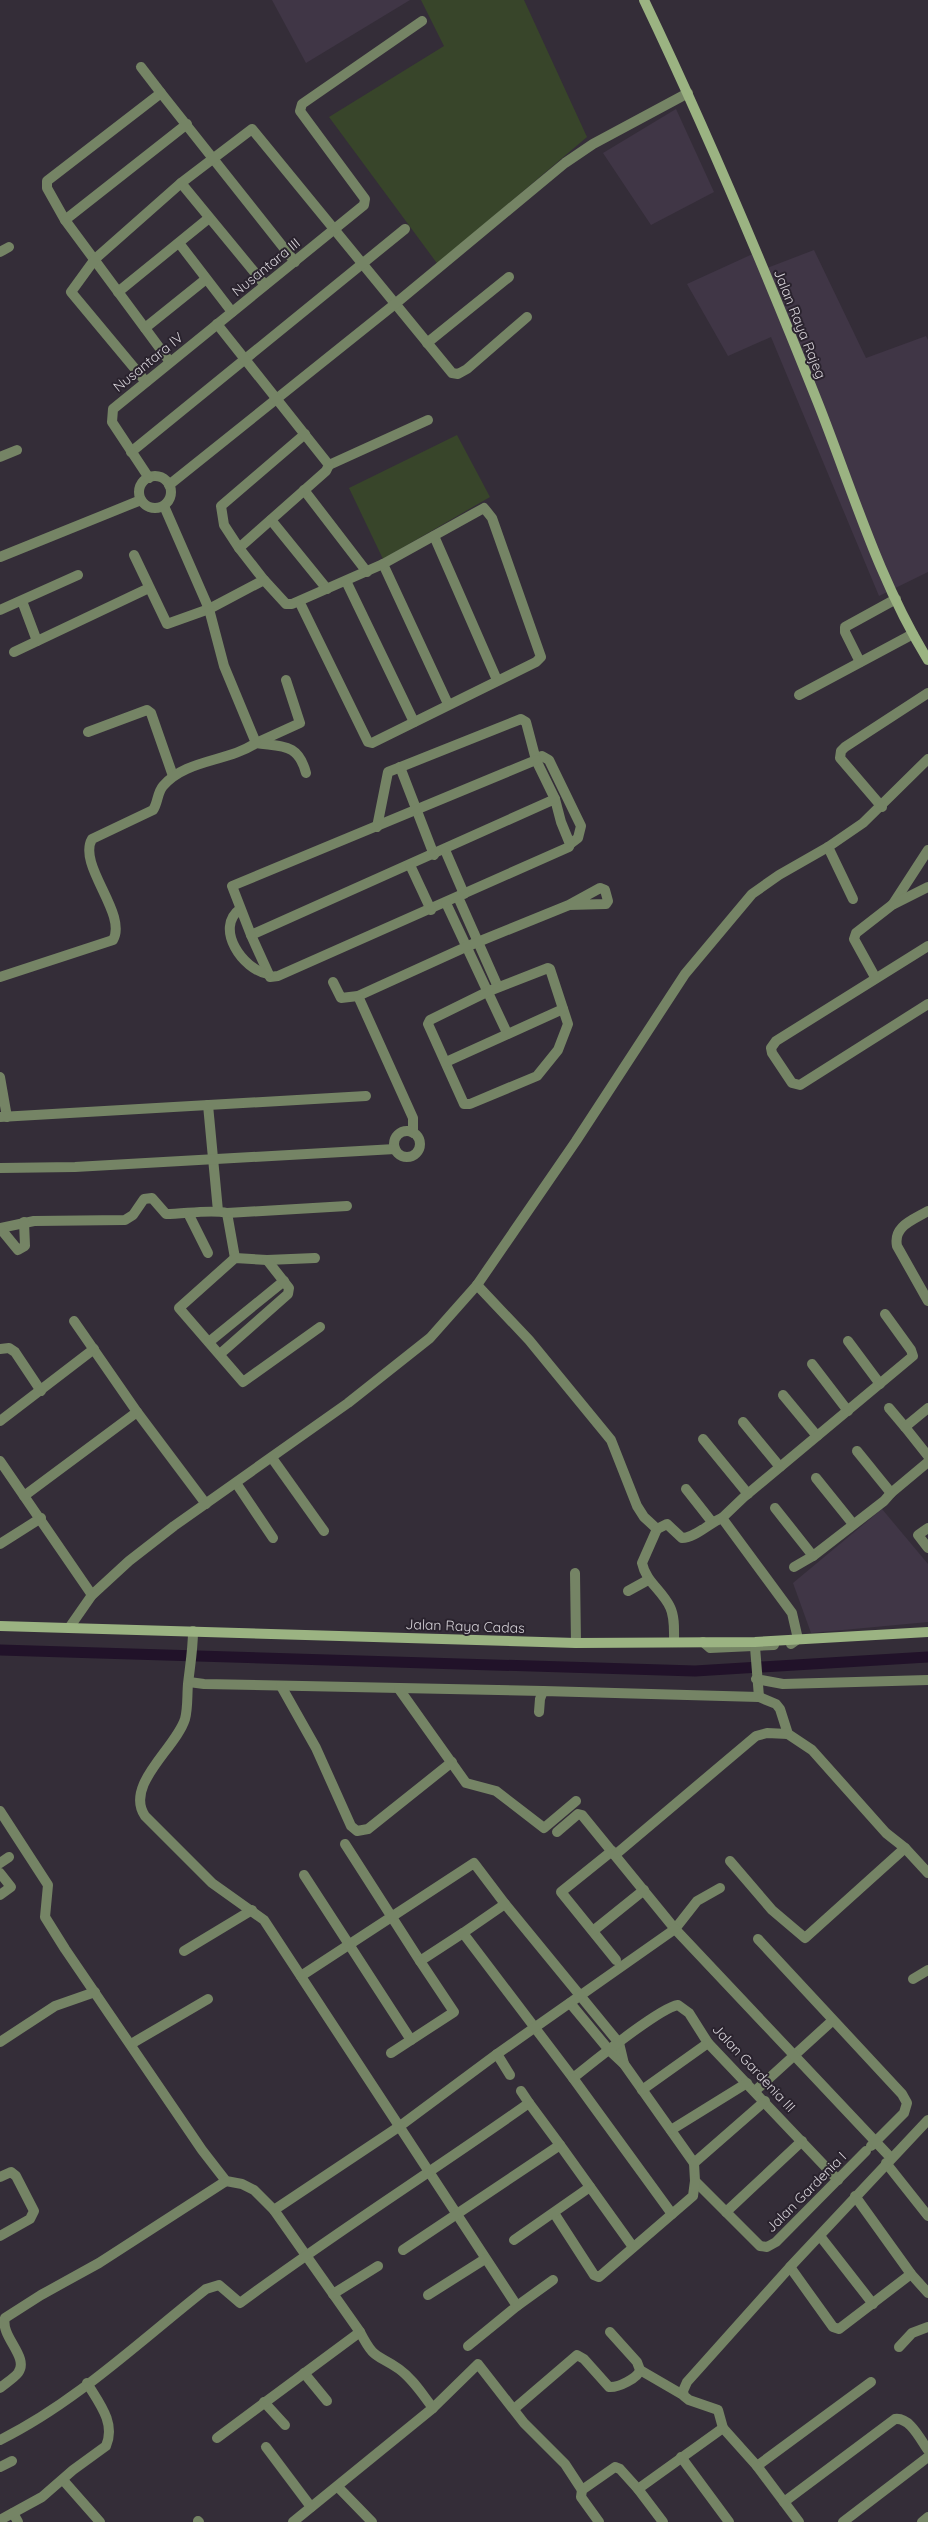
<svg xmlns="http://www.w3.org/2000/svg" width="928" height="2522" font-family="Quicksand,sans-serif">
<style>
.built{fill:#403646}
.green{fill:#38452a}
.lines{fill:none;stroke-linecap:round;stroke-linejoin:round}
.canal{stroke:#211229;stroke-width:11}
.street{stroke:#758465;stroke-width:10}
.secondary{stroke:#9bb382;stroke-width:10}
.labels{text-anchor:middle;stroke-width:4;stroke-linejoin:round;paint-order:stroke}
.street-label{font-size:14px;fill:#d7d3d9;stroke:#2a232e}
</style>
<rect width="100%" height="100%" fill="#342d38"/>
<g class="built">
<path d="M 272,0 L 410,0 L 306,63 Z"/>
<path d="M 676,109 L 714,192 L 651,225 L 603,153 Z"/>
<path d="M 814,250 L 866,358 L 926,336 L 928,340 L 928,572 L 879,596 L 771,337 L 728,356 L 687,284 L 757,252 L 767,268 Z"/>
<path d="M 882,1509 L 928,1564 L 928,1622 L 811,1633 L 793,1583 Z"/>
</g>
<g class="green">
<path d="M 421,0 L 524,0 L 587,137 L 489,220 L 439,266 L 329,117 L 444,46 Z"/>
<path d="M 457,435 L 490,497 L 383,559 L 349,488 Z"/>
</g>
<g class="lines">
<path class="canal" d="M 0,1650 L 695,1671 L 928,1657"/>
<g class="street">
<path d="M 141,67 L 161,93"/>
<path d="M 181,183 L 265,285"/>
<path d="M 65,220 L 47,188 L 47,181 L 161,93 L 295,262"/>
<path d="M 179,243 L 232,312"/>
<path d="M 0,252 L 9,247"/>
<path d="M 118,292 L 209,218"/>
<path d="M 145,328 L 206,279"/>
<path d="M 427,343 L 509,277"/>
<path d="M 170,362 L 65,220 L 187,124"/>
<path d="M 146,382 L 71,292 L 95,259 L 181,183 L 252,129 L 452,373 L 458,374 L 467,369 L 527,317"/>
<path d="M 131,452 L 405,229"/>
<path d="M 0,457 L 17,450"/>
<path d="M 329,465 L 428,420"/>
<circle cx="155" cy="492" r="16"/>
<path d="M 149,478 L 112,422 L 113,409 L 364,205 L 365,199 L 300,111 L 302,104 L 422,21"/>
<path d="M 169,485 L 395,304 L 565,163 L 593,144 L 688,93"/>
<path d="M 304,490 L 367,572"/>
<path d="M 271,520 L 327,589"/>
<path d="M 434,536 L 497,680"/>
<path d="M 239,548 L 224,525 L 221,506 L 305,434"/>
<path d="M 134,555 L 167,624 L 209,609 L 264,580 L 239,548 L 326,471 L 329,465 L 217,324"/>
<path d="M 0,557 L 141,500"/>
<path d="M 383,564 L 448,704"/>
<path d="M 264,580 L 286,604 L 292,604 L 383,564 L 484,508 L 492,518 L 541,657 L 536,662 L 372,743 L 368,742 L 299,601"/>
<path d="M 346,581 L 414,722"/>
<path d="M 22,601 L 37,641"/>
<path d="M 0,610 L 78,575"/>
<path d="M 14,652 L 149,588"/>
<path d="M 860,662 L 845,632 L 845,627 L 896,599"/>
<path d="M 799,695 L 913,634"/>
<path d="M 88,732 L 147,710 L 151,713 L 173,776"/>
<path d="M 256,743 L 300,723 L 286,680"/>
<path d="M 256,743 C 283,747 298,743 306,773"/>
<path d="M 536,758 L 542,756 L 549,760 L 581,826 L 578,838 L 570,844"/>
<path d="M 400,767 L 434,855"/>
<path d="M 555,799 L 561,822 L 570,844 L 569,847 L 278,976 L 270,977 L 251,935 Z"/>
<path d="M 882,807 L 840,758 L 841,751 L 845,747 L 928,693"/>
<path d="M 377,827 L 388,772 L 521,719 L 526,722 L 536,760 L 555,799"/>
<path d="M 828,847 L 853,899"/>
<path d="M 445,850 L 464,894"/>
<path d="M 410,865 L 431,910"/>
<path d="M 458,897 L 498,987"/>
<path d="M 446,903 L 507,1033"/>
<path d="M 893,904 L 928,850"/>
<path d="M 240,909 C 214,928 243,970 268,974"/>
<path d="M 251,935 L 232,886 L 536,760"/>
<path d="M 928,946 L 776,1041 L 771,1048 L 772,1053 L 792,1083 L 800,1085 L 928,1004"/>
<path d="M 548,968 L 550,969 L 568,1024 L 558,1050 L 537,1076 L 470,1104 L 464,1104 L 428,1024 L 430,1020 L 489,991 Z"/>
<path d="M 0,977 L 113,940 C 128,914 77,865 92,839 L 153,810 C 158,803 157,793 163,786 C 186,759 228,762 256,743 L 224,666 L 209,609 L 164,506"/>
<path d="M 875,977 L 854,939 L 856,933 L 892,905 L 928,887"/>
<path d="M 333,982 L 341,998 L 358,996 L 468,946 L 569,905 L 600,888 L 605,890 L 608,901 L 606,904 L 569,905"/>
<path d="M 358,996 L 413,1118 L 413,1133"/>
<path d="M 446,1062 L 563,1009"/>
<path d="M 0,1077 L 7,1117"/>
<path d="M 208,1105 L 218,1211"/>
<path d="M 0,1117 L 366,1096"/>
<circle cx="407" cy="1144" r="13"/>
<path d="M 0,1168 L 75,1167 L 395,1149"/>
<path d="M 928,1211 C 913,1220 893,1226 897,1246 L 928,1301"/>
<path d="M 227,1213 L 235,1258"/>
<path d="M 189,1215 L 208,1253"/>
<path d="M 0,1228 L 34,1221 L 125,1220 L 133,1215 L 144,1199 L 152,1198 L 166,1214 C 185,1214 211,1209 227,1213 L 347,1206"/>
<path d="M 0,1228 L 18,1250 L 25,1246 L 24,1222"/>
<path d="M 315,1258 L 267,1260 L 235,1258 L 179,1308 L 243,1382 L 320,1327"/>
<path d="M 477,1285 L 529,1340 L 611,1440 L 637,1506 L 644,1517 L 657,1529 L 642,1563 C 646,1582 662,1590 670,1607 C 675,1617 674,1631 674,1642"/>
<path d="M 74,1321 L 137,1412 L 206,1504"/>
<path d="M 848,1341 L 880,1384"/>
<path d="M 209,1342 L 284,1281"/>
<path d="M 0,1349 L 9,1348 L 15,1352 L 41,1391"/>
<path d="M 220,1354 L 288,1294 L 289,1288 L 267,1260"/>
<path d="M 812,1364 L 848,1411"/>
<path d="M 783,1395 L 817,1436"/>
<path d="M 889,1408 L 905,1427"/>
<path d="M 928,1408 L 905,1427 L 928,1456"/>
<path d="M 0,1421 L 94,1349"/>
<path d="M 743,1422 L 780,1467"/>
<path d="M 703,1439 L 748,1494"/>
<path d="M 857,1451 L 891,1493"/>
<path d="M 272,1458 L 324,1531"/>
<path d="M 0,1461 L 92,1595"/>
<path d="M 816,1478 L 853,1524"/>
<path d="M 236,1483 L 273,1538"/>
<path d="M 686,1489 L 712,1522"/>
<path d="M 24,1496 L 137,1412"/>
<path d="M 775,1508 L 813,1556 L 884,1501 L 891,1493 L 928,1462"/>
<path d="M 928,1528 L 918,1535 L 928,1548"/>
<path d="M 657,1529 L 667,1524 L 682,1538 C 695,1538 709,1523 722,1518"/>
<path d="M 0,1544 L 41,1518"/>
<path d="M 794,1567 L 813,1556"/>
<path d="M 575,1573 L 576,1643"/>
<path d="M 628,1591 L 648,1580"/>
<path d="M 69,1628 L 92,1595 L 129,1561 L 174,1526 L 348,1403 L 430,1338 L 477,1285 L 576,1141 L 685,974 L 752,894 L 779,875 L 828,847 L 863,823 L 928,759"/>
<path d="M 193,1631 C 193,1649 190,1666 188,1684 C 187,1695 188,1708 185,1719 C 176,1748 124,1785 145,1816 L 212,1883 L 264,1920 L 517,2306 L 468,2346"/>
<path d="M 703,1642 L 710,1648 L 774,1645"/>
<path d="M 791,1644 L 798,1639 L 792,1613 L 722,1518 L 744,1497 L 913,1356 L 911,1350 L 885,1314"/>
<path d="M 755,1647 L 759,1697"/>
<path d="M 756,1679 L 783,1684 L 928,1680"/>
<path d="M 189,1682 L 204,1684 L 543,1691"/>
<path d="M 281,1686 L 316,1748 L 351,1826 L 357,1831 L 368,1829 L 452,1762"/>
<path d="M 399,1689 L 466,1783 L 496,1791 L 544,1828 L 576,1801"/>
<path d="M 539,1712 L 540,1699 L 543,1691 L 759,1697 L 776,1704 L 780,1709 L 788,1734 L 812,1750 L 886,1833 L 905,1848 L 928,1873"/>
<path d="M 0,1811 L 48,1885 L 45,1917 L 65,1949 L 202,2150 L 226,2181 L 242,2184 L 254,2190 L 274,2210 L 360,2332 C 375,2361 376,2353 399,2369 C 413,2379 422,2394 433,2408"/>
<path d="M 557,1832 L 578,1814 L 582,1815 L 675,1929 L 697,1901 L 720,1888"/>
<path d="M 345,1844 L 420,1961 L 463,1933"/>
<path d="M 612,1851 L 561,1892 L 616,1960"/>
<path d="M 615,1855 L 756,1736 L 767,1733 L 788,1734"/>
<path d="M 730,1861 L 772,1910 L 805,1938 L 905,1848"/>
<path d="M 0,1863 L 9,1857"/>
<path d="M 0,1873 L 11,1887 L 0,1895"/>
<path d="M 304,1875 L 411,2040"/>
<path d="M 505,1904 L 619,2043 L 624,2064"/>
<path d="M 593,1931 L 644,1890"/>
<path d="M 758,1939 L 902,2094 L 907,2103 L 904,2113 L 871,2146"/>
<path d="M 184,1951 L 252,1910"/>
<path d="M 301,1976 L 474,1863 L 505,1904 L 463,1933 L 573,2078 C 592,2063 659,2008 678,2005 L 689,2013 L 708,2043 L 838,2180"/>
<path d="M 913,1979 L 928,1970"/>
<path d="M 570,2003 L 609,2050 L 624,2064 L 694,2163"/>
<path d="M 0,2042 L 55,2006 L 95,1992"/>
<path d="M 131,2044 L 208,1999"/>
<path d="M 391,2053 L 454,2012 L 420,1961"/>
<path d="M 497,2054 L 510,2075"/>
<path d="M 573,2078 L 672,2214"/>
<path d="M 642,2090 L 708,2043"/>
<path d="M 755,2091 L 832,2021"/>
<path d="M 765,2101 L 694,2163 L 695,2181 L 760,2246 L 767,2247 L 776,2242 L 866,2151"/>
<path d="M 671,2130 L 747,2083"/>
<path d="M 560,2145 L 633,2247"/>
<path d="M 886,2163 L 928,2216"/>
<path d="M 0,2177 L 11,2172 L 16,2176 L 34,2211 L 30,2219 L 0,2236"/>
<path d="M 855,2196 L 911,2274 L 928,2293"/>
<path d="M 274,2210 L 400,2126 L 497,2054 L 675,1929 L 891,2158"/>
<path d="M 726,2212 L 802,2141"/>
<path d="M 554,2213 L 594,2275 L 599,2277 L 693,2196 L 695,2181"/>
<path d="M 820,2236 L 873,2304"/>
<path d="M 514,2240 L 590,2187"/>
<path d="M 403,2250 L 560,2145 L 529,2103"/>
<path d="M 790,2267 L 833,2327 L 839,2329 L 911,2274"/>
<path d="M 333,2294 L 378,2266"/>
<path d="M 428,2295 L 485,2259"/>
<path d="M 517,2306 L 553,2280"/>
<path d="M 899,2347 L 912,2333 L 928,2327"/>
<path d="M 640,2370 L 683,2395"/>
<path d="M 304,2373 L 327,2401"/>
<path d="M 0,2388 C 6,2383 14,2378 18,2373 C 30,2357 0,2337 5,2318 L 41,2295 L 99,2263 L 226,2181"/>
<path d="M 264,2402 L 285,2425"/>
<path d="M 514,2409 L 577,2355 L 584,2359 L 609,2387 C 618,2388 638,2378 640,2370 L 637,2362 L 610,2332"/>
<path d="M 217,2438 L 360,2332"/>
<path d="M 0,2440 C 75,2403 140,2341 206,2289 L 219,2285 L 240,2303 C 334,2233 433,2171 529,2103 L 521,2091"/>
<path d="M 266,2447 L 311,2507"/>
<path d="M 681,2457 L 729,2522"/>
<path d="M 757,2466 L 871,2382"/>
<path d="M 0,2467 L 12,2461"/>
<path d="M 63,2480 L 100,2522"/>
<path d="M 338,2487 L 372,2522"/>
<path d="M 638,2489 L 663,2522"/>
<path d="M 784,2502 L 895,2419 C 910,2417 920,2439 928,2450"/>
<path d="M 13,2513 L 18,2522"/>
<path d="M 0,2520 L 42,2497 L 73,2470 L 106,2446 C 116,2423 99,2403 87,2383"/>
<path d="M 198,2521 L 199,2522"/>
<path d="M 293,2522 L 433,2408 L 478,2364 L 524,2423 L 565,2464 L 582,2490"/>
<path d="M 599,2522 L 581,2497 L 582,2490 L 615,2467 L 620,2469 L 638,2489 L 723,2428"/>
<path d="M 799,2522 L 757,2466 L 723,2428 L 718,2410 L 689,2400 L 684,2396 L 683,2391 L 687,2382 L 790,2267 L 928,2120"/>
<path d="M 843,2522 L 928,2457"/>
<path d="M 922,2522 L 928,2517"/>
</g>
<g class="secondary">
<path d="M 644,0 C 707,132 764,267 818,403 C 852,489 879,581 928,660"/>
<path d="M 0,1626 L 576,1643 L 755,1642 L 928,1632"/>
</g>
</g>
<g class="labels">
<g class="street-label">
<text transform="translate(266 267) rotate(-39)" y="5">Nusantara III</text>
<text transform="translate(800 324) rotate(68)" y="5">Jalan Raya Rajeg</text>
<text transform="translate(148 362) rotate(-39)" y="5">Nusantara IV</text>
<text transform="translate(465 1626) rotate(2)" y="5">Jalan Raya Cadas</text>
<text transform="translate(754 2068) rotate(47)" y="5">Jalan Gardenia III</text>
<text transform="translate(806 2192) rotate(-45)" y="5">Jalan Gardenia I</text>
</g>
</g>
</svg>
